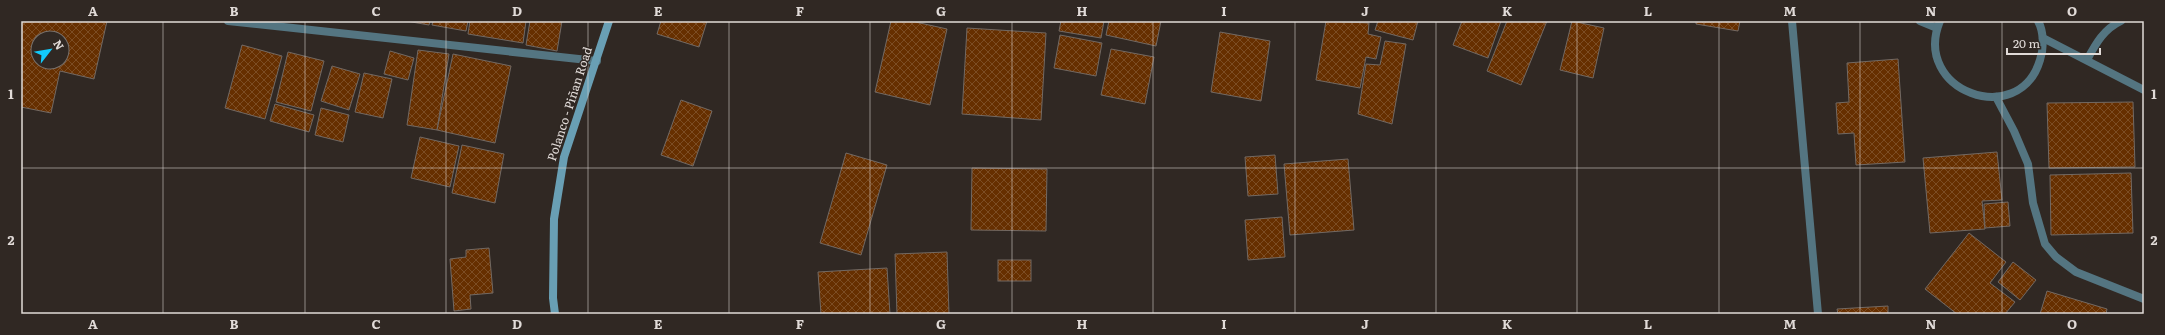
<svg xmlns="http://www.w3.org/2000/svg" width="2165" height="335" font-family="Literata,serif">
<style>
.building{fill:url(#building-cross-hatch);stroke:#726963;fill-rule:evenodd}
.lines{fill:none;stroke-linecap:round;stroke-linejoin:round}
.service{stroke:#547581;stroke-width:8}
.minor{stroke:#547581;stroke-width:8}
.secondary{stroke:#699fb4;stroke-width:8}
.grid{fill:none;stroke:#e1dbd8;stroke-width:1;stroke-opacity:0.55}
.labels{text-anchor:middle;stroke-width:3;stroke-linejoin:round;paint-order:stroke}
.street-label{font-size:12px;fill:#e1dbd8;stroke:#302823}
.neatline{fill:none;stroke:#e1dbd8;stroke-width:1.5}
.grid-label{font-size:13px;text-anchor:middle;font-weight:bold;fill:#e1dbd8}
</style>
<defs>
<pattern id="building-cross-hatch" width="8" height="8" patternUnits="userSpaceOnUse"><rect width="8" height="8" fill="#662f00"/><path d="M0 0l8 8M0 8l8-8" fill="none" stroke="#7c4d24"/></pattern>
</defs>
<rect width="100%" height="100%" fill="#302823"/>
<g class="building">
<path d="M 21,21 L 107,21 L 94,79 L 60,71 L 51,113 L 21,107 ZM 38,38 L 62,38 L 62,62 L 38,62 Z"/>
<path d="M 406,21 L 430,21 L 429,25 Z"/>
<path d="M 433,21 L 468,21 L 466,31 L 432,25 Z"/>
<path d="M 470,21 L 526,21 L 523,43 L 468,34 Z"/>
<path d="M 530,21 L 562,21 L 557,51 L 526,45 Z"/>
<path d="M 661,21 L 707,21 L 699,47 L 657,34 Z"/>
<path d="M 891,21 L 911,21 L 947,29 L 930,105 L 875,92 Z"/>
<path d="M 1061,21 L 1104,21 L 1101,38 L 1059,31 Z"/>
<path d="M 1109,21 L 1161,21 L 1156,46 L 1106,35 Z"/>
<path d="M 1326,21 L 1369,23 L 1368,34 L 1381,37 L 1376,59 L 1366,57 L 1360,88 L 1316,80 Z"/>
<path d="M 1378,21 L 1418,21 L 1413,40 L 1375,30 Z"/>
<path d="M 1462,21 L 1501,21 L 1488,58 L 1453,45 Z"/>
<path d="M 1507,21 L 1547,21 L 1521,85 L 1487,71 Z"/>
<path d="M 1572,21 L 1604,28 L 1593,78 L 1560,70 Z"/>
<path d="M 1696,21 L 1740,21 L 1738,31 L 1696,24 Z"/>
<path d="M 967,28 L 1046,33 L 1041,120 L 962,114 Z"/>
<path d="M 1220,32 L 1270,41 L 1261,101 L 1211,92 Z"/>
<path d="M 1060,35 L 1102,43 L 1096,76 L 1054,68 Z"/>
<path d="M 1385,41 L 1406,44 L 1392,124 L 1358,114 L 1366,64 L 1380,65 Z"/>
<path d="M 242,45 L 282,56 L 265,119 L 225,108 Z"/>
<path d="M 1111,49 L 1154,57 L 1145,104 L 1101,95 Z"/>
<path d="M 418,50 L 449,54 L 437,130 L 407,125 Z"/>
<path d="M 390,51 L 414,58 L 408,80 L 384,74 Z"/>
<path d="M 288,52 L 324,61 L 311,111 L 276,102 Z"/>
<path d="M 453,54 L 511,66 L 495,143 L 437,130 Z"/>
<path d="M 1898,59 L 1905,162 L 1856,165 L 1854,133 L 1838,134 L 1836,103 L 1849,102 L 1847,63 Z"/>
<path d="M 332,66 L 360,74 L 349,110 L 321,101 Z"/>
<path d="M 364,73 L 392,79 L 383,118 L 355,112 Z"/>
<path d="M 681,100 L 712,111 L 693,166 L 661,155 Z"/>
<path d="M 2133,102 L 2135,167 L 2049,168 L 2047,103 Z"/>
<path d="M 275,104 L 314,115 L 309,132 L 270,121 Z"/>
<path d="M 321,108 L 349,115 L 343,142 L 315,135 Z"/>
<path d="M 420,137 L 459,146 L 450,187 L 411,178 Z"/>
<path d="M 462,145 L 504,154 L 495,203 L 452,193 Z"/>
<path d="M 1997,152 L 2002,200 L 1982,201 L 1985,229 L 1930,233 L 1923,158 Z"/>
<path d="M 846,153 L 887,165 L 861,255 L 820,243 Z"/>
<path d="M 1275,155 L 1278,194 L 1248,196 L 1245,157 Z"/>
<path d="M 1348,159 L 1354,230 L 1290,235 L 1284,164 Z"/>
<path d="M 972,168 L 1047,169 L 1046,231 L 971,230 Z"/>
<path d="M 2131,173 L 2133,233 L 2051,235 L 2050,175 Z"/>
<path d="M 2008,202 L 2010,226 L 1985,228 L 1984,204 Z"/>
<path d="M 1282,217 L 1285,257 L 1248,260 L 1245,220 Z"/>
<path d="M 1969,233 L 2006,262 L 1990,283 L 2015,302 L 2005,314 L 1957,314 L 1925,289 Z"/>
<path d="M 489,248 L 493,293 L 470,295 L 471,309 L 454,311 L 450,259 L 466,257 L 466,250 Z"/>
<path d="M 947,252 L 949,314 L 897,314 L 895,254 Z"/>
<rect x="998" y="260" width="33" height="21"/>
<path d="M 2013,262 L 2036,280 L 2020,300 L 1998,282 Z"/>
<path d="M 887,268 L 890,314 L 821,314 L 818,272 Z"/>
<path d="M 2047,291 L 2107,309 L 2106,314 L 2040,314 Z"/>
<path d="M 1888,306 L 1888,314 L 1838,314 L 1837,309 Z"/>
</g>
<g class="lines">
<path class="service" d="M 1792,21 L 1818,314"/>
<g class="minor">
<path d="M 228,21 L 597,61"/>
<path d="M 1920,21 L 1937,28"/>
<path d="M 1940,21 C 1911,91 2019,130 2040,60 C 2044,48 2044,32 2038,21"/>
<path d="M 2043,38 L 2144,90"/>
<path d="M 2087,60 C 2096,43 2104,29 2121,21"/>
<path d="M 1996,97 L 2014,131 L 2028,164 L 2033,203 L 2045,244 L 2056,257 L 2076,272 L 2144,299"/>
</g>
<path class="secondary" d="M 555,314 L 553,298 L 554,219 L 564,157 L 609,21"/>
</g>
<path class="grid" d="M 163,21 L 163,314M 305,21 L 305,314M 446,21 L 446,314M 588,21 L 588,314M 729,21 L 729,314M 870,21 L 870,314M 1012,21 L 1012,314M 1153,21 L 1153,314M 1295,21 L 1295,314M 1436,21 L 1436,314M 1577,21 L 1577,314M 1719,21 L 1719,314M 1860,21 L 1860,314M 2002,21 L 2002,314M 21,168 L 2144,168"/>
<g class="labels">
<g class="street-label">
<text transform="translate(570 104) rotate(-72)" y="4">Polanco - Piñan Road</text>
</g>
</g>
<rect width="2165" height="335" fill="none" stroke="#302823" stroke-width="44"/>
<g transform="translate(50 50) rotate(59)"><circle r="19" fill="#302823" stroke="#77706b"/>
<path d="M0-3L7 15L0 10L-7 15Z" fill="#12cafb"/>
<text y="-6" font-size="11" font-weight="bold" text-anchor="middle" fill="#e1dbd8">N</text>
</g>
<path d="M2007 48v6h93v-6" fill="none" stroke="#e1dbd8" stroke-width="2"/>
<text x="2013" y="48" font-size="12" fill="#e1dbd8" stroke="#302823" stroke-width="3" paint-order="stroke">20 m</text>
<rect x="22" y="22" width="2121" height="291" class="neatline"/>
<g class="grid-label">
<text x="93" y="16">A</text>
<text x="234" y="16">B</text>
<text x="376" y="16">C</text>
<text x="517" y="16">D</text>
<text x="658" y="16">E</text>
<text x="800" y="16">F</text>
<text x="941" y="16">G</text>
<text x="1082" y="16">H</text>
<text x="1224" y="16">I</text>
<text x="1365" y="16">J</text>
<text x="1507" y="16">K</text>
<text x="1648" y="16">L</text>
<text x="1790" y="16">M</text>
<text x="1931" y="16">N</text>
<text x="2072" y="16">O</text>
<text x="11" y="99">1</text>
<text x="2154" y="99">1</text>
<text x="11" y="245">2</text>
<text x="2154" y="245">2</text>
<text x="93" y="329">A</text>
<text x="234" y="329">B</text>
<text x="376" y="329">C</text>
<text x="517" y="329">D</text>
<text x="658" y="329">E</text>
<text x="800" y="329">F</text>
<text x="941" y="329">G</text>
<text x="1082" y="329">H</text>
<text x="1224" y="329">I</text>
<text x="1365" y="329">J</text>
<text x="1507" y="329">K</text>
<text x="1648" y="329">L</text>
<text x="1790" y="329">M</text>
<text x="1931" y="329">N</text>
<text x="2072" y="329">O</text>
</g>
</svg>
